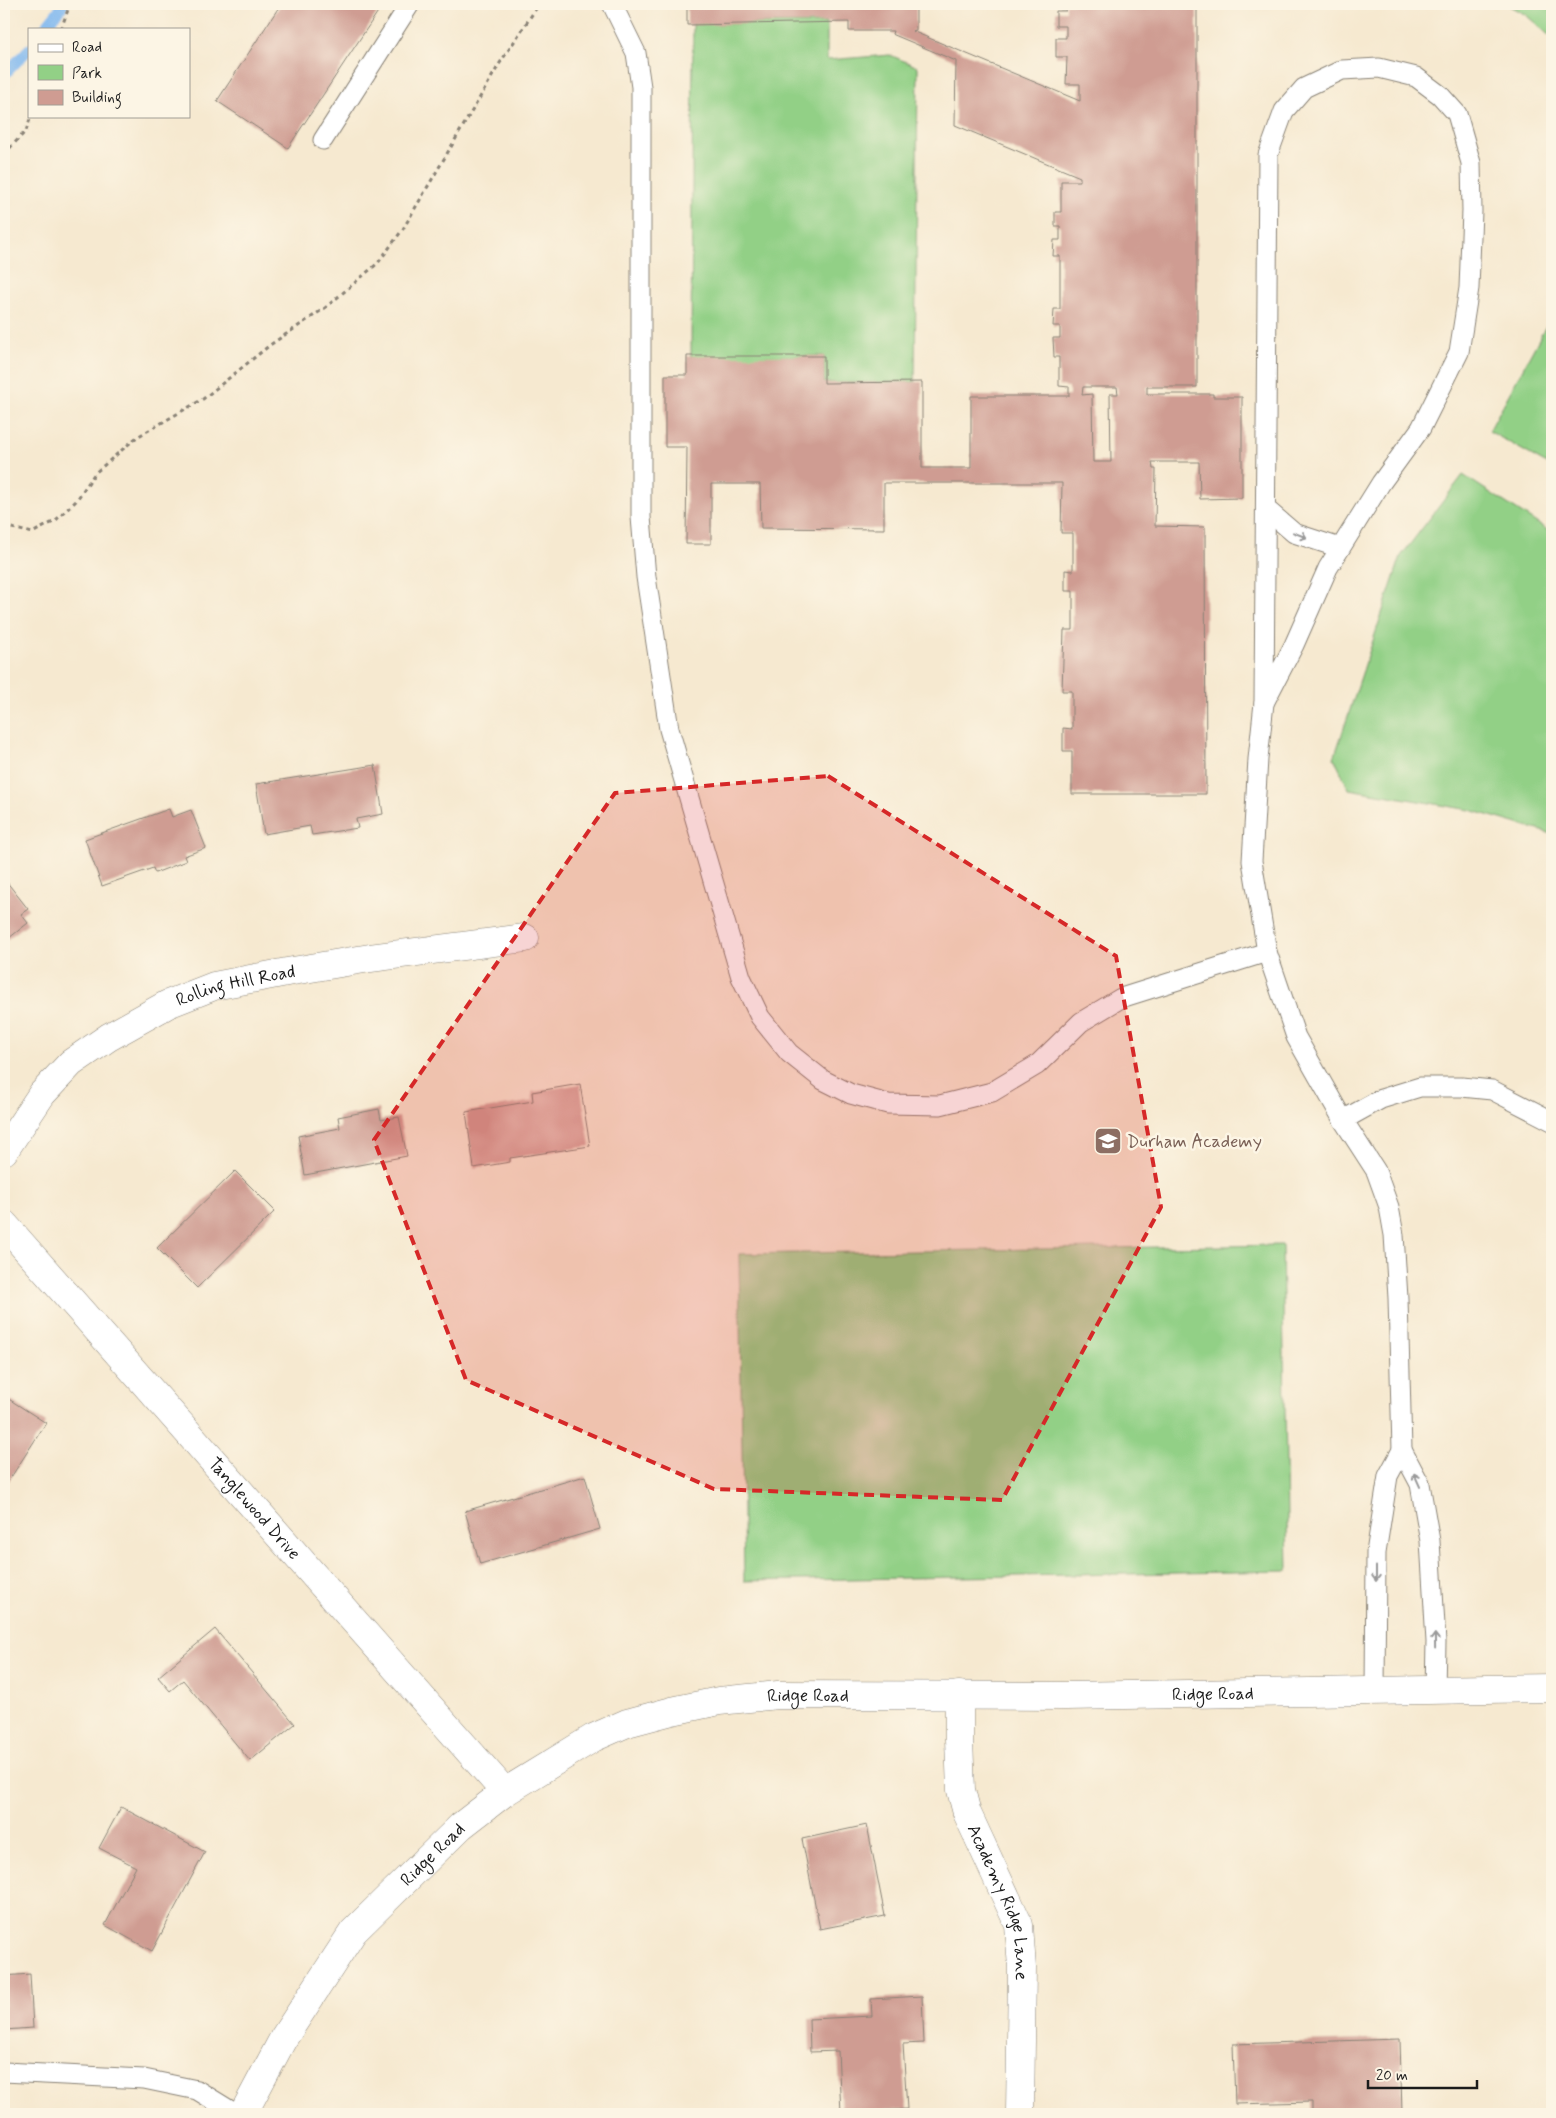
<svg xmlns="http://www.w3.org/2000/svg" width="1556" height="2118" font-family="Mynerve,sans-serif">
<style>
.green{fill:#92d086;stroke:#577651}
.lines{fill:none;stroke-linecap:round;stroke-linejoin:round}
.stream{stroke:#7fb7ef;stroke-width:11}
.building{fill:#cf9c92;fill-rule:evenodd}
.service-casing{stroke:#898276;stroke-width:21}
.minor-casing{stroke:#898276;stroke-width:29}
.tertiary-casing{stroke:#898276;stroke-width:29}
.path{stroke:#898276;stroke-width:3;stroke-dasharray:4 4;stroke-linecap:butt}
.service{stroke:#fff;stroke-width:19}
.minor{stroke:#fff;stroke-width:28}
.tertiary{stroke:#fff;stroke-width:28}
.oneway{stroke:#999}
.marked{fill:#d62828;fill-opacity:0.2;stroke:#d62828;stroke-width:4;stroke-dasharray:10 6;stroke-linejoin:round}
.labels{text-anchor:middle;stroke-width:5;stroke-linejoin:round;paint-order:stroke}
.street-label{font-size:18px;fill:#1c1c1c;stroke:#fcf5e5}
.education-label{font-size:18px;fill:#785e54;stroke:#fcf5e5;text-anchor:start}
</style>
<rect width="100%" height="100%" fill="#fcf5e5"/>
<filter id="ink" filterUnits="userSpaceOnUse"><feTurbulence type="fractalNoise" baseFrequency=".02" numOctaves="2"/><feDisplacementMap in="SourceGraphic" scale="10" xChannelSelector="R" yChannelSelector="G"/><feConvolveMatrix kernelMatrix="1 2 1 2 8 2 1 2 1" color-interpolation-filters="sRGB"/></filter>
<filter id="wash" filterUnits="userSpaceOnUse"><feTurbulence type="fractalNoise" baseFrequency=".0096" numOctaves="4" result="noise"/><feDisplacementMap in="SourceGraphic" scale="20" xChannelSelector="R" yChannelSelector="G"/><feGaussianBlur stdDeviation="1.12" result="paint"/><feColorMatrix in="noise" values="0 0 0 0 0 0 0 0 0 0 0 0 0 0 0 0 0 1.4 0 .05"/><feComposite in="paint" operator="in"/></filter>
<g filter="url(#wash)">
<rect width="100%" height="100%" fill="#f6e9d0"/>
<g class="green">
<path d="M 1506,4 L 1552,4 L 1552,38 L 1526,15 Z"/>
<path d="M 827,23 L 827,60 L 890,55 L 918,67 L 915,382 L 824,383 L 824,356 L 691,357 L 693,24 Z"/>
<path d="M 1552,315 L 1552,467 L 1489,431 Z"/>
<path d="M 1463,475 L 1552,533 L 1552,834 L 1470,810 L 1349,789 L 1334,758 L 1401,556 Z"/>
<path d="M 1282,1245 L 1288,1571 L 744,1581 L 739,1254 Z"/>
</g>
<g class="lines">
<g class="stream">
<path d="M 44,29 L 64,4"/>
<path d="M 4,75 L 29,49"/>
</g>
</g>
<g id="blocks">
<g class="building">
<path d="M 281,4 L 383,4 L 288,148 L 217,101 Z"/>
<path d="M 687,4 L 916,4 L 916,30 L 912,31 L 1080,101 L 1080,84 L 1066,84 L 1067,57 L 1056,57 L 1056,38 L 1066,38 L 1066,26 L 1056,26 L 1056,11 L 1066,11 L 1066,4 L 1197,4 L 1197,387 L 1147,387 L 1147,394 L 1213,394 L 1213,397 L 1242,397 L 1242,498 L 1200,499 L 1199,462 L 1152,462 L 1153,469 L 1156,469 L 1155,526 L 1205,527 L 1206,794 L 1072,794 L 1072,751 L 1063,751 L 1063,728 L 1072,729 L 1072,691 L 1062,691 L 1064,630 L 1073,630 L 1073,591 L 1065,591 L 1065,570 L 1073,571 L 1073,533 L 1061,533 L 1062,483 L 884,483 L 884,529 L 761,528 L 760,484 L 711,484 L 711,544 L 686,544 L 687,447 L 665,447 L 665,375 L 687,375 L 687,356 L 824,356 L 824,383 L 922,382 L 922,468 L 971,468 L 971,396 L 1069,396 L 1069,387 L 1059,386 L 1059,357 L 1054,357 L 1053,338 L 1060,338 L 1060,326 L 1053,326 L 1054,309 L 1060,309 L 1060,256 L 1053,256 L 1054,240 L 1060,240 L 1060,226 L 1055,226 L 1055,212 L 1061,212 L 1061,181 L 1080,181 L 1080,177 L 955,125 L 956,61 L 892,34 L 893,31 L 849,31 L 849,22 L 687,25 ZM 1083,387 L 1117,387 L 1118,394 L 1110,394 L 1111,462 L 1093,462 L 1092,394 L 1082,395 Z"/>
<path d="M 375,765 L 383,814 L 356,819 L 358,828 L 312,835 L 310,826 L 264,834 L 256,784 Z"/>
<path d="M 169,809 L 172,817 L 191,810 L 206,848 L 184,856 L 186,861 L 155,873 L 153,868 L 102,886 L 85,839 Z"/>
<path d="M 6,881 L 28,909 L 21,914 L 28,923 L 4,942 L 4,883 Z"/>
<path d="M 580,1084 L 590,1146 L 510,1158 L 510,1162 L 474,1168 L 466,1112 L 533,1101 L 532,1092 Z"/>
<path d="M 379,1109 L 381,1120 L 399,1117 L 407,1156 L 305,1175 L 298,1136 L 340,1128 L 338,1117 Z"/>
<path d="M 235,1171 L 275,1211 L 197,1288 L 157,1248 Z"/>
<path d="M 4,1396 L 46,1423 L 4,1488 Z"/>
<path d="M 585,1476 L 600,1529 L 480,1564 L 465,1511 Z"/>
<path d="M 215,1629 L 295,1724 L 250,1761 L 183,1680 L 170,1691 L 158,1677 Z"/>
<path d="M 121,1807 L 205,1852 L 152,1951 L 105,1925 L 136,1867 L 99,1848 Z"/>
<path d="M 867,1825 L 885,1916 L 820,1929 L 802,1839 Z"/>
<path d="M 30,1974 L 33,2028 L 4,2030 L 4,1976 Z"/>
<path d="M 922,1996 L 924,2043 L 903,2044 L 907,2109 L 841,2113 L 838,2051 L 810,2052 L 809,2019 L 872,2016 L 871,1999 Z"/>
<path d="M 1400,2039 L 1402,2114 L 1312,2114 L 1312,2102 L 1235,2104 L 1233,2044 Z"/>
</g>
</g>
</g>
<g filter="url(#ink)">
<use href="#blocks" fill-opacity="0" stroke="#898276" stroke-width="1"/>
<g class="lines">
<g class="service-casing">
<g id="service">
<path d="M 612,4 L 636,53 L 641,87 L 641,517 L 646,577 L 669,729 L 741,977 L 760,1017 L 789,1053 L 823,1080 L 851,1094 L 888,1104 L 940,1105 L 992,1092 L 1037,1065 L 1081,1022 L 1121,998 L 1267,952"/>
<path d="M 1379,68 L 1416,77 L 1440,95 L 1457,114 L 1471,163 L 1472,211 L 1469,288 L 1459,352 L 1421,428 L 1381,483 L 1328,568 L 1294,645 L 1264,703 L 1268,155 L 1284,111 L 1304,88 L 1342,70 Z"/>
<path d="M 323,140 L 410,4"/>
<path d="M 1266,509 L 1294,533 L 1340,548"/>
<path d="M 1264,703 L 1258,759 L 1252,861 L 1267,952 L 1296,1037 L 1343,1120 L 1376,1171 L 1389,1207 L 1394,1235 L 1398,1298 L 1402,1450"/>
<path d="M 1343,1120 L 1381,1099 L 1420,1087 L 1462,1087 L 1492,1090 L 1552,1121"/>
<path d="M 1375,1692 L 1376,1553 L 1388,1476 L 1402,1450 L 1420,1484 L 1430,1541 L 1436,1642 L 1435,1690"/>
<path d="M 4,2072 L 144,2079 L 197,2090 L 236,2114"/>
</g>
</g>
<g class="minor-casing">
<g id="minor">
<path id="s1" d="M 4,1151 L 42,1094 L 71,1063 L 109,1037 L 168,1004 L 214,986 L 287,972 L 370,958 L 525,938"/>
<path id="s2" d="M 4,1224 L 505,1792"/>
<path id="s3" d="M 959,1695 L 959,1739 L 961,1790 L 967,1813 L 1019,1925 L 1022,1968 L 1020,2114"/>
</g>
</g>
<g class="tertiary-casing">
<g id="tertiary">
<path id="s4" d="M 243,2114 L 283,2039 L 353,1932 L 461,1826 L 505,1792 L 593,1738 L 627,1723 L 672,1711 L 719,1701 L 778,1695 L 1066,1696 L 1552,1688"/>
</g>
</g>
<g class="path">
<path d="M 61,29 L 70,4"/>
<path d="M 4,154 L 26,131 L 31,116"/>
<path d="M 4,526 L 32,533 L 55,521 L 76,501 L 95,473 L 137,437 L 203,399 L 270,345 L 325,308 L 378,263 L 403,229 L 500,63 L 539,4"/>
</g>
<use href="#service" class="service"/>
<use href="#minor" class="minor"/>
<use href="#tertiary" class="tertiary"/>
</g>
<defs><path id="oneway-shaft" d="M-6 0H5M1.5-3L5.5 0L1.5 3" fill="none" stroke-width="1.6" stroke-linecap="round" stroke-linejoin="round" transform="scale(1.25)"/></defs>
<g class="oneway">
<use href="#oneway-shaft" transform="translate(1300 535) rotate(21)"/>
<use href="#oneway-shaft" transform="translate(1417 1480) rotate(-114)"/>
<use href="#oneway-shaft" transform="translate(1376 1574) rotate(90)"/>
<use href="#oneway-shaft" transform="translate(1435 1641) rotate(-91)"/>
</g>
</g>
<path class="marked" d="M 828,776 L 1116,956 L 1161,1207 L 1002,1500 L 714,1489 L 466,1380 L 374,1140 L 615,793 Z"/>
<defs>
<g id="school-square" transform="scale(1.4375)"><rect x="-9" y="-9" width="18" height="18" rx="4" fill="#8d6e63" stroke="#fcf5e5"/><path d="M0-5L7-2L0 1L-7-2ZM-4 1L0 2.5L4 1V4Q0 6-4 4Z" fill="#fff"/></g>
</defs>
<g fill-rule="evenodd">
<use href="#school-square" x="1108" y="1141"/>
</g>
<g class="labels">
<g class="street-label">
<text dy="6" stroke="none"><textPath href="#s1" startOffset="295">Rolling Hill Road</textPath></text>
<text dy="6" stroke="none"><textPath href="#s2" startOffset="379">Tanglewood Drive</textPath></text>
<text dy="6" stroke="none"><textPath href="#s4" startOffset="1149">Ridge Road</textPath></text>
<text dy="6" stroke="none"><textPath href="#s4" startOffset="744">Ridge Road</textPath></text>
<text dy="6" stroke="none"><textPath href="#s4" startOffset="324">Ridge Road</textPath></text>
<text dy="6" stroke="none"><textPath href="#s3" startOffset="215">Academy Ridge Lane</textPath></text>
</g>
<g class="education-label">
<text x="1127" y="1147">Durham Academy</text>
</g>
</g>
<rect width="1556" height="2118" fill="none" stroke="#fcf5e5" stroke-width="20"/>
<rect x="28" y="28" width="162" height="90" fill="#fcf5e5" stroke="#a29e95"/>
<rect x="38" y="44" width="25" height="8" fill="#ffffff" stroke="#a29e95"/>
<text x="72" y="52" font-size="15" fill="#1c1c1c">Road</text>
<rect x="38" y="65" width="25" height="15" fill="#92d086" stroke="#a29e95"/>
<text x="72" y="78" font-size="15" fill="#1c1c1c">Park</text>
<rect x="38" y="90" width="25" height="15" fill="#cf9c92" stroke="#a29e95"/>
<text x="72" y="102" font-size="15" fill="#1c1c1c">Building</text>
<path d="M1368 2080v8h109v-8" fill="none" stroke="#1c1c1c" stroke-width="2.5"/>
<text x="1376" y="2080" font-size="15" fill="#1c1c1c" stroke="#fcf5e5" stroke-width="4" paint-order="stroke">20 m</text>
</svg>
